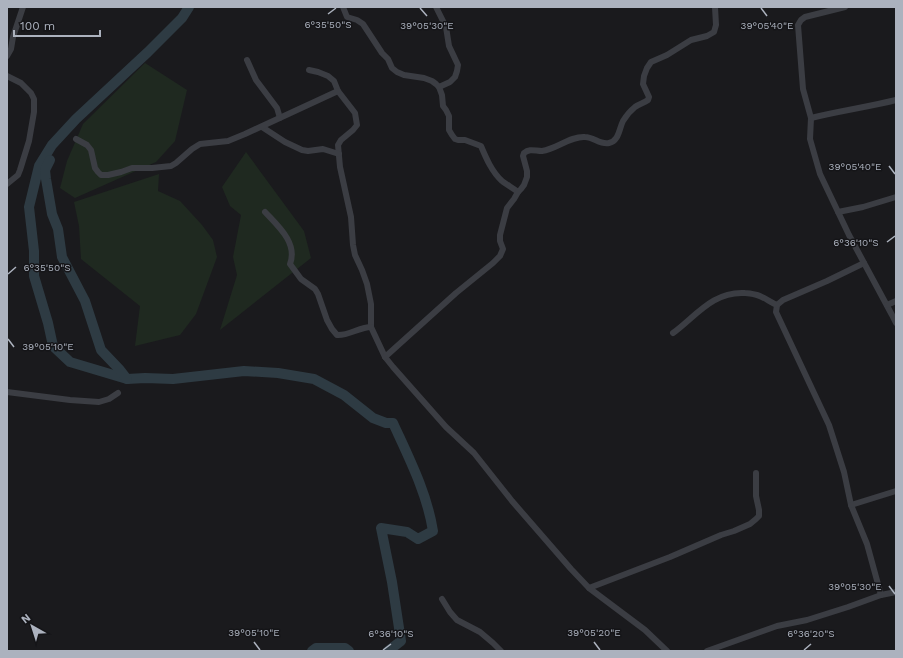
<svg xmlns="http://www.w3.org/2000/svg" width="903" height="658" font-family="'Work Sans',sans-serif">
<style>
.green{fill:#1f2920}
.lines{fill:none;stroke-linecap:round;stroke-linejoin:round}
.river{stroke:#2e3b43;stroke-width:10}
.minor{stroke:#3b3d43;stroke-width:6}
.ticks{fill:none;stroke:#acb2be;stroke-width:1.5}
.ticks-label{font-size:10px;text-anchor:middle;fill:#acb2be;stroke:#151518;stroke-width:3;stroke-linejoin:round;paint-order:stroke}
</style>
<rect width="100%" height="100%" fill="#1a1a1d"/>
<g class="green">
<path d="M 145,63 L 187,90 L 175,141 L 156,162 L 75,198 L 60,188 L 67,161 L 83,124 Z"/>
<path d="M 246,152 L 304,231 L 311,258 L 220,330 L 237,275 L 233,257 L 241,215 L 230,206 L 222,187 Z"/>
<path d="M 159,174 L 158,191 L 180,201 L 202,225 L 213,240 L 217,257 L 196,314 L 180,335 L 135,346 L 140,306 L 81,259 L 79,226 L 74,202 Z"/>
</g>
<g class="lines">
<g class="river">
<path d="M 189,7 L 182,18 L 148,52 L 76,119 L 52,145 L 39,166 L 29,207 L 34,251 L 34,276 L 48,323 L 53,346 L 70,362 L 127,379 L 145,378 L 173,379 L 244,371 L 278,373 L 314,379 L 344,395 L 373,418 L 386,423 L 393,423 C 409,458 427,493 433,531 L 418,539 L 407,532 L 381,528 L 392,582 L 401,641 L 388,651"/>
<path d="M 50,160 L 45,170 L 46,179 L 52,214 L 58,229 L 62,257 L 85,301 L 101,350 L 120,370 L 127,379"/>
<path d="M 312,651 L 316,648 L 345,648 L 349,651"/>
</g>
<g class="minor">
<path d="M 343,7 L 347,17 L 357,20 L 363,24 L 382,53 L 388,59 L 392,68 L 397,72 L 404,75 L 424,78 L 432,81 L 436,84 L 439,87 L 442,95 L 443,106 L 446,110 L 449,116 L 449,130 L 452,135 L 455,139 L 458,140 L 465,140 L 481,146 C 486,158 492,172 502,181 C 507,185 513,188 518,192"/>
<path d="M 436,7 L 446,27 L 449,46 L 458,65 L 457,71 L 455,77 L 450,82 L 439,87"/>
<path d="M 845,7 L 805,17 L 801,20 L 798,25 L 803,89 L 811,118 L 810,139 L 820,174 L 849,235 L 892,315 L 896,323"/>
<path d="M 7,56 L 11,49 L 13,37 L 23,7"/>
<path d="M 247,60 L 256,80 L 277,108 L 280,118"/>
<path d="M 309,70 L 318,72 L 328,76 L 334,81 L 338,91 L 355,113 L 357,125 L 353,130 L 341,140 L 338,145 L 340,167 L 351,217 L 353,245 L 355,255 L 362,270 L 367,284 L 371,304 L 371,327 L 385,357 L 393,367 L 446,427 L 474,453 L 512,501 L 571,569 L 589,588 L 645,630 L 667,651"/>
<path d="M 7,76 L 21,83 L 31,93 L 34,99 L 34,112 L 29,141 L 20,170 L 18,175 L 7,184"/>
<path d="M 811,118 C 839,111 868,107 896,100"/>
<path d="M 262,127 L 285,142 L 302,150 L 308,151 L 323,149 L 339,154"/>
<path d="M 76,139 L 87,145 L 91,150 L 95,168 L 98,172 L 101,175 L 108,175 L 121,172 L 132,168 L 152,168 L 171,166 L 176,163 L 192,149 L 200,144 L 228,141 L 245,134 L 338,91"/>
<path d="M 265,212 C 278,226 298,243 290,264 L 301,279 L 315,289 L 318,294 L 327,320 L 332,329 L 337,335 C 348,336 360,327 371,327"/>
<path d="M 838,212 L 863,207 L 896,197"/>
<path d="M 864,263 L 827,281 L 783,300 L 777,305 L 776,312 L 829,425 L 844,472 L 851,505 L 867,544 L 881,595"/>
<path d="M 887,305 L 896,301"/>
<path d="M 673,333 C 696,316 713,291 745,293 C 749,293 753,294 757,295 C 764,297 770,302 777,305"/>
<path d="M 385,357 L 456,293 L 493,263 L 500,256 L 503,249 L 500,241 L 500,235 L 507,208 L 514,199 L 518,192 L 521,189 L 524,185 L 527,177 L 527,171 L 523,156 L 524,153 C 530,148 535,151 542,151 C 557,149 570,136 585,137 C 594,137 600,145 609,143 C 619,141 619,129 623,121 C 626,116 630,111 635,107 C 639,104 644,103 648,100 L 649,97 L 643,84 L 644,76 L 647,68 L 651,62 L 667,55 L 691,40 L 707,36 L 714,32 L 716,25 L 715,7"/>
<path d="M 7,392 L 70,400 L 99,402 L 109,399 L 118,393"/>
<path d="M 851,505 L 896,491"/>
<path d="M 589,588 L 670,557 L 721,535 L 734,531 L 750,524 L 756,519 L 759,516 L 759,510 L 756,496 L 756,473"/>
<path d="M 442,599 L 450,612 L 457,620 L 480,632 L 493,643 L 501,651"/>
<path d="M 707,651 L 777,626 L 807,620 L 848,607 L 881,595 L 896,592"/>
</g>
</g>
<path class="ticks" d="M 420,8 L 427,16M 761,8 L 767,16M 328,14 L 336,8M 889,166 L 895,174M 887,242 L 895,236M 8,274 L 16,267M 8,339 L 14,347M 889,586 L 895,594M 254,642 L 260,650M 594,642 L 600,650M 383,650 L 391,644M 804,650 L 811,644"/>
<g class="ticks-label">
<text x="328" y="28">6°35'50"S</text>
<text x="427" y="29">39°05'30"E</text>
<text x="767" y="29">39°05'40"E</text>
<text x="855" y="170">39°05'40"E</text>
<text x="856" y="246">6°36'10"S</text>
<text x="47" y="271">6°35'50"S</text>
<text x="48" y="350">39°05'10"E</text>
<text x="855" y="590">39°05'30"E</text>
<text x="254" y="636">39°05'10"E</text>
<text x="594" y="636">39°05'20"E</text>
<text x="391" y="637">6°36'10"S</text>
<text x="811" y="637">6°36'20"S</text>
</g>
<rect width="903" height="658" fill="none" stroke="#acb2be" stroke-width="16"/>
<g transform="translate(32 626) rotate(321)" stroke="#151518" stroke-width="3" paint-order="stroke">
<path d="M0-3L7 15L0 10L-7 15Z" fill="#acb2be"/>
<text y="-6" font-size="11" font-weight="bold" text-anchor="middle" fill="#acb2be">N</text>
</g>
<path d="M14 30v6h86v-6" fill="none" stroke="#acb2be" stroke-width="2"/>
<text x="20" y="30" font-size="12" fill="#acb2be" stroke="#151518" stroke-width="3" paint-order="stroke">100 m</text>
</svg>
